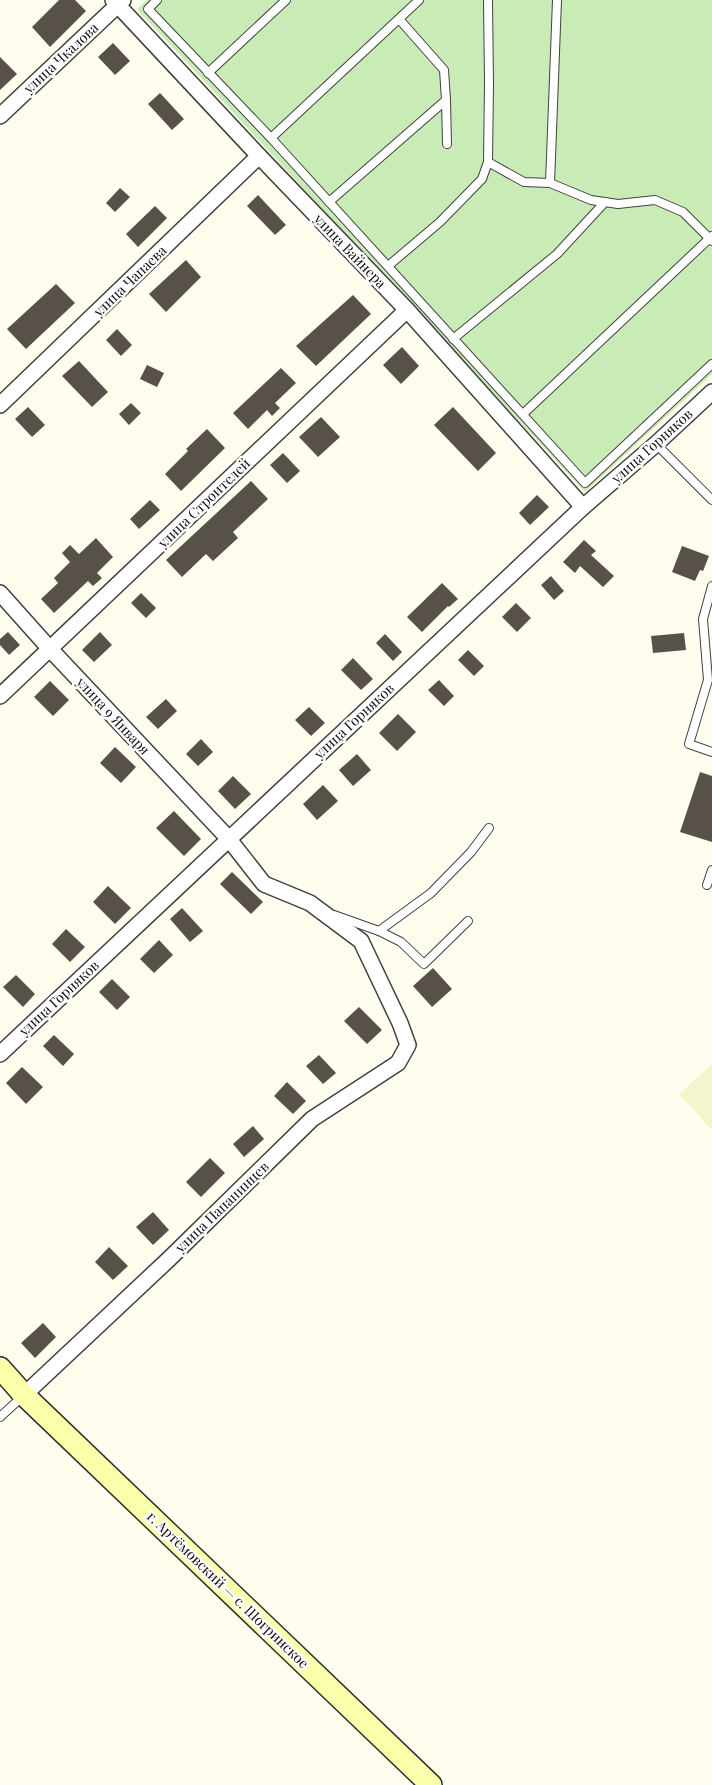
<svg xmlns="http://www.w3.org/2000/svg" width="712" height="1785" font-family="'Playfair Display',serif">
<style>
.farmland{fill:#f3f6cd}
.green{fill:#c9ecb6}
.building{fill:#575149}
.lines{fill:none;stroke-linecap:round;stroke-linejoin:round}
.lane-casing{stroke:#414141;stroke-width:10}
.street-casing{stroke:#414141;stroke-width:18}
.secondary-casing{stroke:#303030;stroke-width:24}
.lane{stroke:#fff;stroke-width:8}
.street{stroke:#fff;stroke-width:15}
.secondary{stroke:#fbffa9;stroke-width:21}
.labels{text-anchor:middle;stroke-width:5;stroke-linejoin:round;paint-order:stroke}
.street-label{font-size:14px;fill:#0e0e0e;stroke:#fff}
</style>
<rect width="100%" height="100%" fill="#fffeee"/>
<path class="farmland" d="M 712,1064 L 712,1130 L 679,1094 Z"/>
<path class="green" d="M 147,0 L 712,0 L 712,374 L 585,492 L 137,9 Z"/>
<g class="building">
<path d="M 59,0 L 75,0 L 86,11 L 50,47 L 32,27 Z"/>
<path d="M 113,43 L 130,61 L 115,75 L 98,57 Z"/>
<path d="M 0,57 L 17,74 L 0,90 Z"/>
<path d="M 160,93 L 184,119 L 172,130 L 148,104 Z"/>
<path d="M 120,188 L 130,197 L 115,212 L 106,203 Z"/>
<path d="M 258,195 L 286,225 L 275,235 L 247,206 Z"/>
<path d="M 155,206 L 167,218 L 138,247 L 126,234 Z"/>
<path d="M 186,260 L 201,277 L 166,312 L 149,294 Z"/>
<path d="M 56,284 L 75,303 L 26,349 L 7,329 Z"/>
<path d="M 353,295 L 371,314 L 316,366 L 296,346 Z"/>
<path d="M 117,329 L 132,345 L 121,356 L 106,340 Z"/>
<path d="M 402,347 L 419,366 L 401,384 L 383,365 Z"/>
<path d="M 79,361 L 108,392 L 92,407 L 62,376 Z"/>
<path d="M 147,365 L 164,373 L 157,387 L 140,379 Z"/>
<path d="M 281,368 L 296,383 L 275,403 L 280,408 L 272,416 L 267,410 L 248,429 L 233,413 Z"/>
<path d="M 131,403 L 141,413 L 129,425 L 119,414 Z"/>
<path d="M 28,407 L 45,425 L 32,437 L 15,419 Z"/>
<path d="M 453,407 L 496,453 L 478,471 L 434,425 Z"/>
<path d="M 321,417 L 340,437 L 318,457 L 299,437 Z"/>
<path d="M 207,429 L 225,448 L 181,491 L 165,474 L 188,451 L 186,449 Z"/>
<path d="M 283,453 L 300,471 L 287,483 L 270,465 Z"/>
<path d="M 251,481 L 268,499 L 233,532 L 238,538 L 213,561 L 206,554 L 182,577 L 166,560 Z"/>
<path d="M 537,495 L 549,507 L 530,525 L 519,513 Z"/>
<path d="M 150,500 L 160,510 L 139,529 L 130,519 Z"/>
<path d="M 96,538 L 113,557 L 97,573 L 102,578 L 93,586 L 88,581 L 54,613 L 41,599 L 58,583 L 54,578 L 70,562 L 62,553 L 70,545 L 79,554 Z"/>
<path d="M 584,540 L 596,551 L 591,555 L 614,576 L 603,587 L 580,566 L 575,573 L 563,562 Z"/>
<path d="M 682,546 L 709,556 L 703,571 L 700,570 L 695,581 L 672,572 Z"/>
<path d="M 551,576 L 564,591 L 554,600 L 541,585 Z"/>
<path d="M 442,583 L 458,599 L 449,607 L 448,606 L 422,632 L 407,617 Z"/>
<path d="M 141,593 L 156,608 L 146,618 L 131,603 Z"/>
<path d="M 516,603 L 531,618 L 517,632 L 502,617 Z"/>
<path d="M 8,632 L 20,645 L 9,655 L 0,645 L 0,639 Z"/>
<path d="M 100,632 L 112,645 L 94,662 L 82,650 Z"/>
<path d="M 684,633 L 686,650 L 653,653 L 651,636 Z"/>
<path d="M 385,634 L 402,652 L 393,661 L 376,643 Z"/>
<path d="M 468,650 L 484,666 L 474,676 L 458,660 Z"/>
<path d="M 353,658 L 373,679 L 361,690 L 341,670 Z"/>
<path d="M 439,680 L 454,696 L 444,706 L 428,690 Z"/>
<path d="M 50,681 L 69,700 L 53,716 L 34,697 Z"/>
<path d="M 166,699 L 177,711 L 158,729 L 146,717 Z"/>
<path d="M 309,707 L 325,723 L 311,736 L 295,720 Z"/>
<path d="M 398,714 L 416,732 L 397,751 L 379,733 Z"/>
<path d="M 201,739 L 213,752 L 198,766 L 186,754 Z"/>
<path d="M 115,747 L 136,767 L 121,783 L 100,763 Z"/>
<path d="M 357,754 L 371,770 L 353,786 L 339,770 Z"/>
<path d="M 700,772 L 712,776 L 712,842 L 680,832 Z"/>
<path d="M 233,776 L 251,794 L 235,809 L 218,791 Z"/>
<path d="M 323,785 L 338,801 L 317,820 L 303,804 Z"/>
<path d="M 174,811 L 201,839 L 184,856 L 156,828 Z"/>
<path d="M 232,872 L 263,902 L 251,914 L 220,884 Z"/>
<path d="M 108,886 L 131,908 L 115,924 L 93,902 Z"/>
<path d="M 182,908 L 203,931 L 190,942 L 170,919 Z"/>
<path d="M 66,929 L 85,947 L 70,962 L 52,944 Z"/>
<path d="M 159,940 L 173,955 L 154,973 L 140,959 Z"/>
<path d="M 433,968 L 452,989 L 432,1007 L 413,986 Z"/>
<path d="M 16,975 L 35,994 L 23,1007 L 3,987 Z"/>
<path d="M 112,979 L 130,997 L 117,1010 L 99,992 Z"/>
<path d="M 359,1007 L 382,1030 L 367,1044 L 344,1021 Z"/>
<path d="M 54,1035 L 74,1054 L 63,1066 L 43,1046 Z"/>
<path d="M 319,1055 L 336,1073 L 323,1084 L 306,1066 Z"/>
<path d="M 22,1067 L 43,1087 L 26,1104 L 6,1083 Z"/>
<path d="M 287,1082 L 306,1101 L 293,1114 L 274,1096 Z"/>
<path d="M 253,1126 L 264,1139 L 244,1157 L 233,1144 Z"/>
<path d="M 210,1158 L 225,1173 L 201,1197 L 186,1182 Z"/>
<path d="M 153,1212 L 169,1230 L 153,1245 L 136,1227 Z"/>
<path d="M 109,1247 L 128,1266 L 113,1280 L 95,1262 Z"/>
<path d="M 43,1323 L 56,1337 L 35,1358 L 21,1343 Z"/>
</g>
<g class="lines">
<g class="lane-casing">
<g id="lane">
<path d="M 157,0 L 148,9 L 271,138 L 585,483 L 712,364"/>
<path d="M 488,0 L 489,83 L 488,162 L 524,182 L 550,183 L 591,200 L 618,204 L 655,200 L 683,212 L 712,241"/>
<path d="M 208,73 L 286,0"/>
<path d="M 446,100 L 447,144"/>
<path d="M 271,138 L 419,0"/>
<path d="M 550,183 L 557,0"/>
<path d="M 329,202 L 446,100 L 444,70 L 399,19"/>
<path d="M 388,266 L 440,222 L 482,179 L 488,162"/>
<path d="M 453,339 L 557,254 L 605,202"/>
<path d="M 523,414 L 712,236"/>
<path d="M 656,444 L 712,500"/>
<path d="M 712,586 L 703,619 L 708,680 L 689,744 L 712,752"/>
<path d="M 707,885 L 712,870"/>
<path d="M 334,915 L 379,931 L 431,893 L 471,852 L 489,828"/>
<path d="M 379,931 L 401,942 L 424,964 L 468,921"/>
<path d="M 0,1417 L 23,1396"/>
</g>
</g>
<g class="street-casing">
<g id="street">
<path d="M 113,0 L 259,156 L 407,310 L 583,507"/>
<path d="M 0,116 L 123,0"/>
<path d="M 0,405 L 259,156"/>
<path d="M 0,593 L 50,649 L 228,838 L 264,884 L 310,903 L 361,941 L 400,1023 L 408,1045 L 398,1063 L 312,1119 L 169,1259 L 24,1395"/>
<path d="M 0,696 L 407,310"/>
<path d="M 0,1054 L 583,507 L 656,444 L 712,392"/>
</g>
</g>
<g class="secondary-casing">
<path id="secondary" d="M 0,1368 L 24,1395 L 431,1785"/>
</g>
<use href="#lane" class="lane"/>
<use href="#street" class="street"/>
<use href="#secondary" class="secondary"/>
</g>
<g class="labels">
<g class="street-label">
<text transform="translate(61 58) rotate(-43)" y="5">улица Чкалова</text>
<text transform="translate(350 251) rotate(46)" y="5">улица Вайнера</text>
<text transform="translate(130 281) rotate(-44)" y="5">улица Чапаева</text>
<text transform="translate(652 446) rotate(-42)" y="5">улица Горняков</text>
<text transform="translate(204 503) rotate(-44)" y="5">улица Строителей</text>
<text transform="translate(113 716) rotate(47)" y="5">улица 9 Января</text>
<text transform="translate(354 721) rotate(-43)" y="5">улица Горняков</text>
<text transform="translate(59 998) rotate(-43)" y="5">улица Горняков</text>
<text transform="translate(222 1207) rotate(-44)" y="5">улица Папанинцев</text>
<text transform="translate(228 1590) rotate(44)" y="5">г. Артёмовский — с. Шогринское</text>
</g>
</g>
</svg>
